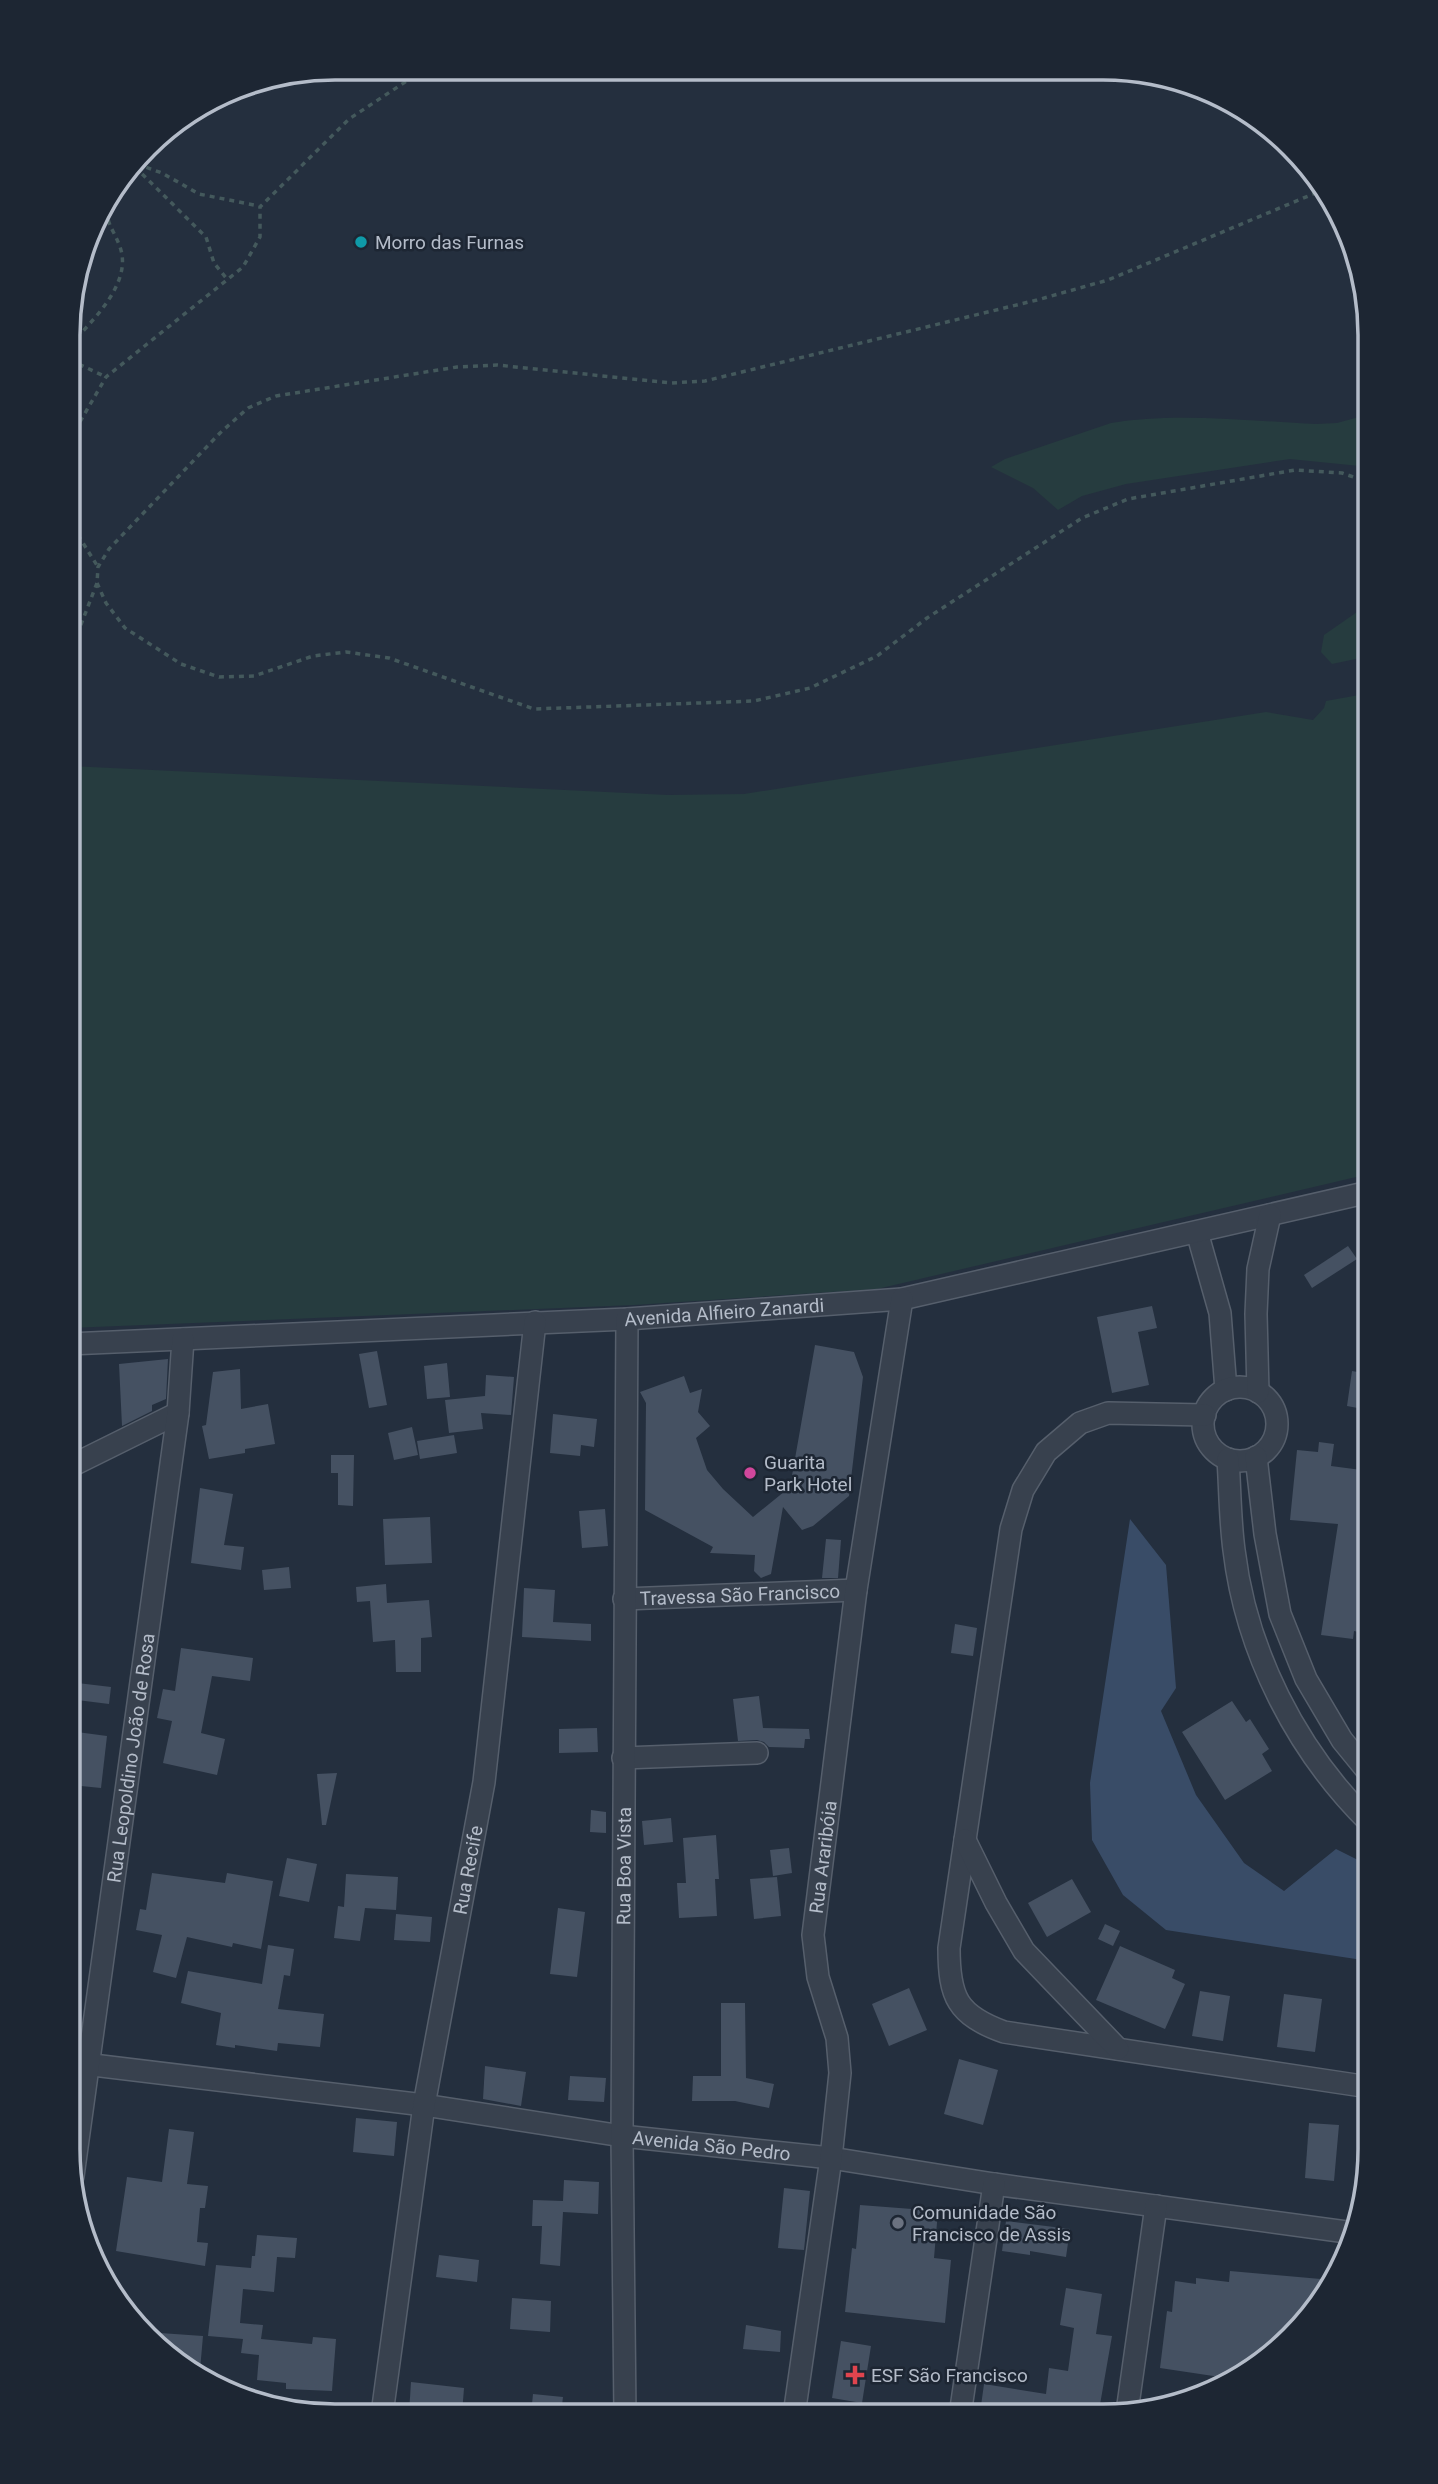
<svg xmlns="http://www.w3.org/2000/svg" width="1438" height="2484" font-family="Roboto,sans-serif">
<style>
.green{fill:#263c3f}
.water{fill:#394c67}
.building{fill:#455162}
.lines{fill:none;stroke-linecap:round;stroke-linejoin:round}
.minor-casing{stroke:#565f6c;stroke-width:24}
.path{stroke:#44595c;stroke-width:3.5;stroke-dasharray:5 5;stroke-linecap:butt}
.minor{stroke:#38414e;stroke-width:21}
.culture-dot{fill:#0f9aa8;stroke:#1d2633;stroke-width:2.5}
.hotel-dot{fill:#d1479c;stroke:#1d2633;stroke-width:2.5}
.worship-dot{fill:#6b7280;stroke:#1d2633;stroke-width:2.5}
.health-dot{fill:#e0444e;stroke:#1d2633;stroke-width:2.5}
.labels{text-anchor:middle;stroke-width:5;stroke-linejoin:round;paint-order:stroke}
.poi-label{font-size:19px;fill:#b4bcc9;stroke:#1d2633;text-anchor:start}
.street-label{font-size:19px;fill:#b4bcc9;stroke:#1d2633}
.rim{fill:none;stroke:#b4bcc9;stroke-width:3.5}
</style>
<rect width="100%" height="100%" fill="#242f3e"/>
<g class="green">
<path d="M 1370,414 L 1370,467 L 1290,459 L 1126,484 L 1082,496 L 1058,510 L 1033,488 L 991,467 L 1005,459 L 1111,423 C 1173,412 1252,421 1316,424 L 1337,423 Z"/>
<path d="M 1370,603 L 1370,656 L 1332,664 L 1321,652 L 1324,635 Z"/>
<path d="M 1370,693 L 1369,1174 L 877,1289 L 634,1305 L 69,1328 L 70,766 L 668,795 L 744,794 L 1266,712 L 1313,720 L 1324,708 L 1326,701 Z"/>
</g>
<path class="water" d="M 1130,1519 L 1166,1565 L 1176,1688 L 1161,1711 L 1196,1795 L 1244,1863 L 1284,1891 L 1336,1849 L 1362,1862 L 1369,1879 L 1369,1961 L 1166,1930 L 1123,1895 L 1092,1840 L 1090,1783 Z"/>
<g class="building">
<path d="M 1348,1246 L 1357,1259 L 1312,1288 L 1304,1275 Z"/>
<path d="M 1152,1306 L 1157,1328 L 1138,1332 L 1149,1385 L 1112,1393 L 1097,1317 Z"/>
<path d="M 815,1345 L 854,1352 L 863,1377 L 849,1496 L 813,1526 L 802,1530 L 783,1507 L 771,1574 L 761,1578 L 754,1571 L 755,1555 L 710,1553 L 713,1547 L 645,1510 L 646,1403 L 640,1392 L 684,1376 L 690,1393 L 702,1389 L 698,1412 L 710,1426 L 696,1438 L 707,1470 L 723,1489 L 753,1517 L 790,1487 Z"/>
<path d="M 377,1351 L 387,1405 L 369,1408 L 359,1354 Z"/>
<path d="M 168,1359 L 166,1399 L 152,1405 L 152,1411 L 122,1426 L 119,1364 Z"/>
<path d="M 447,1363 L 450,1397 L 427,1399 L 424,1366 Z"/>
<path d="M 240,1369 L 241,1409 L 268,1404 L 275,1444 L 245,1449 L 245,1453 L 209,1459 L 202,1426 L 206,1425 L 213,1372 Z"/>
<path d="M 1352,1371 L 1369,1374 L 1369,1403 L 1364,1402 L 1363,1409 L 1347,1406 Z"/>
<path d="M 486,1375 L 514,1377 L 511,1415 L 481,1413 L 483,1429 L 449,1433 L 445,1400 L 485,1396 Z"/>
<path d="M 553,1414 L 597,1419 L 594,1447 L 581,1445 L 580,1456 L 550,1453 Z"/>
<path d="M 412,1427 L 418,1455 L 394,1460 L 388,1433 Z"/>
<path d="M 454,1435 L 457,1453 L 420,1459 L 417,1441 Z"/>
<path d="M 1319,1442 L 1334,1444 L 1331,1466 L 1369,1471 L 1369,1590 L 1367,1590 L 1363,1633 L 1354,1631 L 1353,1639 L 1321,1635 L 1338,1524 L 1290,1520 L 1297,1450 L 1318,1452 Z"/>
<path d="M 331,1455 L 354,1455 L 353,1506 L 338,1505 L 338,1473 L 331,1473 Z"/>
<path d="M 200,1488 L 233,1494 L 224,1545 L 244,1547 L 241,1570 L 191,1563 Z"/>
<path d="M 605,1509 L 608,1546 L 582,1548 L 579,1511 Z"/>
<path d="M 430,1517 L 432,1563 L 385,1565 L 383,1519 Z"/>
<path d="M 826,1539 L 841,1540 L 838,1578 L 822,1578 Z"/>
<path d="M 289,1567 L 291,1588 L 264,1590 L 262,1570 Z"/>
<path d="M 386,1584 L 387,1603 L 429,1600 L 432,1637 L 421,1638 L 421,1672 L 396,1672 L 395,1640 L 373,1642 L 370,1601 L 357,1602 L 356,1587 Z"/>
<path d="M 524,1588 L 555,1590 L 553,1622 L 591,1624 L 591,1641 L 522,1637 Z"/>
<path d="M 955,1624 L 977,1628 L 973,1656 L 951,1653 Z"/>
<path d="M 181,1648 L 253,1658 L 250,1681 L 212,1676 L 201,1733 L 225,1739 L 217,1775 L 163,1763 L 172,1721 L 157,1718 L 163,1689 L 175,1691 Z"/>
<path d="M 69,1682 L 111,1687 L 109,1704 L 69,1699 Z"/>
<path d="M 759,1696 L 763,1728 L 809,1729 L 810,1739 L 805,1739 L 804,1748 L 769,1747 L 764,1742 L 757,1740 L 738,1741 L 733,1699 Z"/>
<path d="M 1232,1701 L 1246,1722 L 1250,1719 L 1269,1749 L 1262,1754 L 1272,1771 L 1225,1800 L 1182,1732 Z"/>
<path d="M 597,1728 L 598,1752 L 559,1753 L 559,1729 Z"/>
<path d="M 77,1732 L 107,1736 L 101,1788 L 71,1785 Z"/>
<path d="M 337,1773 L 326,1825 L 322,1825 L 317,1774 Z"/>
<path d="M 591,1810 L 606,1812 L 606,1833 L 590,1832 Z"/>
<path d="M 671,1818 L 673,1842 L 644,1845 L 642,1821 Z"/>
<path d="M 716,1835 L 719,1879 L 715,1879 L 717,1916 L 679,1918 L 677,1883 L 686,1883 L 683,1838 Z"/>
<path d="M 789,1848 L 792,1873 L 773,1876 L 770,1850 Z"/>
<path d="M 287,1858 L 317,1864 L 309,1902 L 279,1896 Z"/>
<path d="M 152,1873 L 225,1883 L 227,1873 L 273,1881 L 261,1949 L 233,1943 L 232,1947 L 187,1937 L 176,1978 L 153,1972 L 162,1935 L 136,1930 L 140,1909 L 146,1910 Z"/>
<path d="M 346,1874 L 398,1877 L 396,1910 L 365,1908 L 360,1941 L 334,1938 L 338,1906 L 344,1907 Z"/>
<path d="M 777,1877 L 781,1916 L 754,1919 L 750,1879 Z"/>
<path d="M 1072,1879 L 1091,1912 L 1047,1937 L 1028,1903 Z"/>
<path d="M 558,1908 L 585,1912 L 577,1977 L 550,1974 Z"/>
<path d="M 396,1914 L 432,1917 L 430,1942 L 394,1940 Z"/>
<path d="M 1105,1924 L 1120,1931 L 1113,1946 L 1098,1939 Z"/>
<path d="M 268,1945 L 294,1949 L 290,1976 L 284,1975 L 278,2009 L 324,2014 L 320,2047 L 278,2043 L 277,2051 L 235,2045 L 235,2048 L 216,2045 L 221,2013 L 181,2003 L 188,1971 L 262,1984 Z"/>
<path d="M 1120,1946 L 1175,1970 L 1172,1978 L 1185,1984 L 1165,2029 L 1096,2000 Z"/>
<path d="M 909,1988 L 927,2030 L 889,2046 L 872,2004 Z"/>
<path d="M 1200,1991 L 1230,1996 L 1223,2041 L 1192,2036 Z"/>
<path d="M 1284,1994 L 1322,1999 L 1315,2052 L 1277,2047 Z"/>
<path d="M 721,2003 L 745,2003 L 746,2078 L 774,2084 L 769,2108 L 735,2101 L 692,2101 L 693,2076 L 721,2076 Z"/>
<path d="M 959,2059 L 998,2070 L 983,2125 L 944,2114 Z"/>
<path d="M 485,2066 L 526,2072 L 521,2106 L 483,2099 Z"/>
<path d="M 570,2076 L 606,2078 L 604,2102 L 568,2100 Z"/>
<path d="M 356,2118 L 397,2122 L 394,2156 L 353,2152 Z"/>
<path d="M 1309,2123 L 1339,2125 L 1334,2181 L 1305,2178 Z"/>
<path d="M 169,2129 L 194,2132 L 187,2184 L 208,2186 L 205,2208 L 200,2208 L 197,2242 L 208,2243 L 205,2266 L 116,2251 L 127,2177 L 162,2182 Z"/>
<path d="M 564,2180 L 599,2182 L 598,2214 L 563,2212 L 560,2266 L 540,2264 L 542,2226 L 532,2226 L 533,2200 L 563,2201 Z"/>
<path d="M 784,2188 L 810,2191 L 804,2250 L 778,2248 Z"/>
<path d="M 860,2205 L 938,2211 L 934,2258 L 951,2260 L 945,2323 L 845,2312 L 852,2248 L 856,2249 Z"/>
<path d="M 1006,2221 L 1070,2229 L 1066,2257 L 1030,2251 L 1030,2255 L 1002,2251 Z"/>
<path d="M 257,2235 L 297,2238 L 295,2258 L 277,2257 L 274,2292 L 243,2289 L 240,2323 L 263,2325 L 261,2339 L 312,2344 L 313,2337 L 336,2339 L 332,2391 L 286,2389 L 286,2383 L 257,2380 L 259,2355 L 241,2353 L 243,2339 L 208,2336 L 216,2265 L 251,2268 L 252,2256 L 255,2256 Z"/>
<path d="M 439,2255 L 479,2260 L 477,2282 L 436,2277 Z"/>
<path d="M 1230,2271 L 1332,2280 L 1315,2311 L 1265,2361 L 1220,2385 L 1220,2377 L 1160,2368 L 1167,2311 L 1172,2312 L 1175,2281 L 1196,2284 L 1196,2278 L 1229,2282 Z"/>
<path d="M 1066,2288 L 1102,2294 L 1096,2334 L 1112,2336 L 1098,2416 L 997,2415 L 980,2413 L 984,2384 L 1046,2394 L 1049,2368 L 1068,2371 L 1074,2328 L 1060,2325 Z"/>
<path d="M 512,2298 L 551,2301 L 550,2332 L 510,2329 Z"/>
<path d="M 746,2325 L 781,2331 L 780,2352 L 743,2349 Z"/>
<path d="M 146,2332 L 203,2336 L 200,2370 L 188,2369 L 173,2360 Z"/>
<path d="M 841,2341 L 871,2346 L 862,2403 L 832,2398 Z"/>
<path d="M 411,2382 L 464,2388 L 462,2414 L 409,2413 Z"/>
<path d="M 533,2394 L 563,2397 L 561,2414 L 531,2414 Z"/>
</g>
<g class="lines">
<g class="minor-casing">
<g id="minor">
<path d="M 1197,1232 L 1220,1313 L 1226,1390"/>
<path id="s1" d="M 69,1344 L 627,1319 L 902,1299 L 1369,1192"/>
<circle cx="1240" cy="1424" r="37"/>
<path d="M 1258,1392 L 1256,1314 L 1258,1269 L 1270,1215"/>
<path d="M 1205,1415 L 1108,1413 L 1080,1423 L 1046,1452 L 1023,1490 L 1011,1529 L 949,1948 C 949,1997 957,2015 1004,2032 L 1369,2087"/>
<path d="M 1256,1457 L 1265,1534 L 1280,1614 L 1306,1679 L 1342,1740 L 1369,1773"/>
<path d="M 1228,1459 C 1230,1489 1230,1520 1234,1550 C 1246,1651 1296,1750 1369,1822"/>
<path d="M 69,1467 L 178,1413"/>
<path id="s2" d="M 624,1599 L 856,1590"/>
<path d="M 623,1758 L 757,1753"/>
<path d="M 965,1840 L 996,1903 L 1024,1951 L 1118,2049"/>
<path id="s3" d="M 68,2062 L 424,2105 L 622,2136 L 831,2158 L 994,2184 L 1354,2233"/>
<path id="s4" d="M 73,2176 L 178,1413 L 183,1339"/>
<path d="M 1127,2412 L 1156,2206"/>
<path id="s5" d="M 382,2414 L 424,2105 L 484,1782 L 535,1322"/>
<path id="s6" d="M 625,2414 L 622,2136 L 627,1319"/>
<path id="s7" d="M 794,2415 L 831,2158 L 840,2073 L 837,2038 L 818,1977 L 813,1935 L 856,1590 L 902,1299"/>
<path d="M 960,2415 L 994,2184"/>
</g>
</g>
<g class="path">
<path d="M 137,164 L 162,173 L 199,194 L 259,206"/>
<path d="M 135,167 L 206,237 L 214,263 L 227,279"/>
<path d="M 95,220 L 106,216"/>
<path d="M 70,345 C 92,321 133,283 120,247 C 113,227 104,224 109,201"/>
<path d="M 70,360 L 106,377"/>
<path d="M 70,439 L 106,377 L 243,267 L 260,237 L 260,207 L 349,119 L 425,69"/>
<path d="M 70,529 L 78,535 L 98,567"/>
<path d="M 97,583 L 106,603 L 125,628 L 181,664 L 219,677 L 254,676 L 313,656 L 346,652 L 389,658 L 534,709 L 754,701 L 810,688 L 877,656 L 927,618 L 1082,518 L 1128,499 L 1295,470 L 1342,473 L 1370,483"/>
<path d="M 70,653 L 97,583 L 98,567 L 109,549 L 220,433 L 248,408 L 276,396 L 457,367 L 497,365 L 671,383 L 705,381 L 1037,300 L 1108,280 L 1325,189"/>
</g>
<use href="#minor" class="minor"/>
</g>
<circle class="culture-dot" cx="361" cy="242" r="7"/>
<circle class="hotel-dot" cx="750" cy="1473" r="7"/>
<circle class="worship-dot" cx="898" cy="2223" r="7"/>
<path class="health-dot" d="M851.5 2364.5h7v7h7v7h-7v7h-7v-7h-7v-7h7z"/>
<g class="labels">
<g class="poi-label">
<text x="375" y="249">Morro das Furnas</text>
<text x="764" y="1469">Guarita<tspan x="764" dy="22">Park Hotel</tspan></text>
<text x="912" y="2219">Comunidade São<tspan x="912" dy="22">Francisco de Assis</tspan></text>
<text x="871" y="2382">ESF São Francisco</text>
</g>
<g class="street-label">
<text dy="7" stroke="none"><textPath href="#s1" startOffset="656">Avenida Alfieiro Zanardi</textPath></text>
<text dy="7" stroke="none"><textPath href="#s2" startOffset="116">Travessa São Francisco</textPath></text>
<text dy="7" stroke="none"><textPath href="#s4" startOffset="422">Rua Leopoldino João de Rosa</textPath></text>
<text dy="7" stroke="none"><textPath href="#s7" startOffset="565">Rua Araribóia</textPath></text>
<text dy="7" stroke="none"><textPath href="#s6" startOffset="548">Rua Boa Vista</textPath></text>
<text dy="7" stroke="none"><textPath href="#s5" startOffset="551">Rua Recife</textPath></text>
<text dy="7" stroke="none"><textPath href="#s3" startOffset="649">Avenida São Pedro</textPath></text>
</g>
</g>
<path d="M0 0H1438V2484H0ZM335 80H1103A255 255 0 0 1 1358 335V2149A255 255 0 0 1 1103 2404H335A255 255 0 0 1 80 2149V335A255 255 0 0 1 335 80Z" fill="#1d2633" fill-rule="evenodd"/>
<path class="rim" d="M335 80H1103A255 255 0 0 1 1358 335V2149A255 255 0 0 1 1103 2404H335A255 255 0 0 1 80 2149V335A255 255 0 0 1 335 80Z"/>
</svg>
